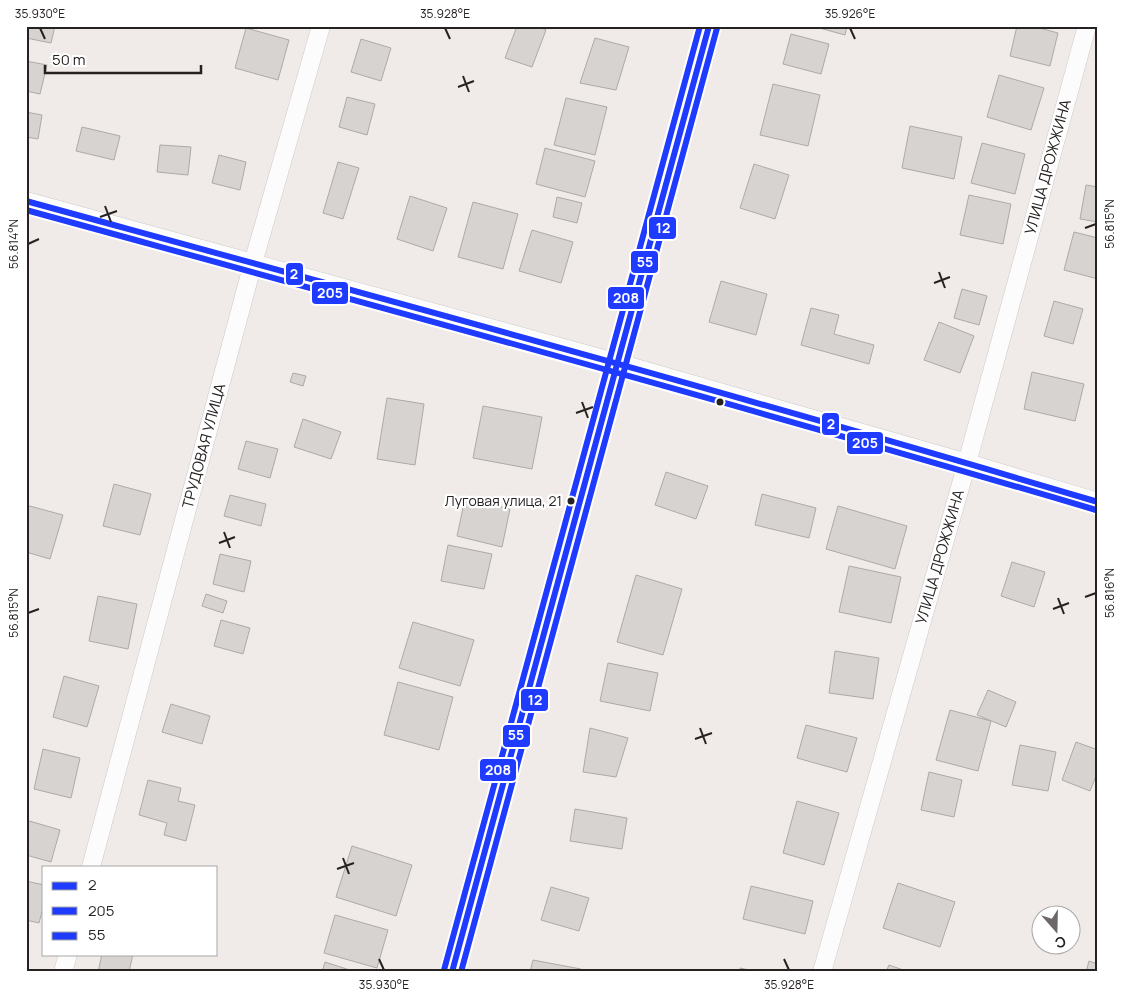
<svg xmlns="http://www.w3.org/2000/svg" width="1124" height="998" font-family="Manrope,sans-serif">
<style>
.building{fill:#d6d3d0;stroke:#acaaa7}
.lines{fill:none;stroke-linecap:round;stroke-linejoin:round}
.street-casing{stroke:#cdc9c7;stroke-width:19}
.secondary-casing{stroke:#cdc9c7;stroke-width:26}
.street{stroke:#fdfcfc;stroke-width:18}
.secondary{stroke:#fdfcfc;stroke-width:25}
.bus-1-casing{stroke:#fff;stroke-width:10}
.bus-2-casing{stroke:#fff;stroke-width:10}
.bus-3-casing{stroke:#fff;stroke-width:10}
.bus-4-casing{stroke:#fff;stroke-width:10}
.bus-5-casing{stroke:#fff;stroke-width:10}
.bus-1{stroke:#1f3bff;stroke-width:6}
.bus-2{stroke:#1f3bff;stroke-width:6}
.bus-3{stroke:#1f3bff;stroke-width:6}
.bus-4{stroke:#1f3bff;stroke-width:6}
.bus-5{stroke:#1f3bff;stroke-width:6}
.ticks{fill:none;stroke:#262221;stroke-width:2}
.bus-dot{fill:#262221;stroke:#fff;stroke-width:2}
.labels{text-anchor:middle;stroke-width:4.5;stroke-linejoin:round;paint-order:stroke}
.bus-label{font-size:14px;fill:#262221;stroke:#fff;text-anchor:end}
.street-label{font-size:15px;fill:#262221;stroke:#fff}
.line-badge{stroke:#fff;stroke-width:2}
.badge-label{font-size:14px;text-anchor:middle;font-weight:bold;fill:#fff}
.neatline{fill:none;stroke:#262221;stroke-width:2}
.ticks-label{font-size:12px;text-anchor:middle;fill:#262221}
</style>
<rect width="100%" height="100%" fill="#f0ebe8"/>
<g class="building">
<path d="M 26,26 L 55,26 L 51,43 L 26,38 Z"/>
<path d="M 517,26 L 537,26 L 546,30 L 532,67 L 505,58 Z"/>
<path d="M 812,26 L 847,26 L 845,35 Z"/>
<path d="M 1017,26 L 1032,26 L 1058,33 L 1050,66 L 1010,56 Z"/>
<path d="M 246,28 L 289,40 L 278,80 L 235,68 Z"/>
<path d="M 791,34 L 829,44 L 821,74 L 783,64 Z"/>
<path d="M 595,38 L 629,47 L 616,90 L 580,83 Z"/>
<path d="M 361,39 L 391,48 L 381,81 L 351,72 Z"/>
<path d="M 26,61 L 47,65 L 40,94 L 26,91 Z"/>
<path d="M 999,75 L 1044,88 L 1031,130 L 987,117 Z"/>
<path d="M 773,84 L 820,95 L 808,146 L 760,135 Z"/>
<path d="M 347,97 L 375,104 L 367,135 L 339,127 Z"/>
<path d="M 566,98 L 607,107 L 595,155 L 554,145 Z"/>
<path d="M 26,112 L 42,115 L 38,139 L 26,137 Z"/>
<path d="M 910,126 L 962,137 L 954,179 L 902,168 Z"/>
<path d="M 82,127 L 120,136 L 114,160 L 76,151 Z"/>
<path d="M 982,143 L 1025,154 L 1015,194 L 971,183 Z"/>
<path d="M 160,145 L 191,147 L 188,175 L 157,172 Z"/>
<path d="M 545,148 L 595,161 L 585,197 L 536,184 Z"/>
<path d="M 219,155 L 246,162 L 240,190 L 212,183 Z"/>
<path d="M 338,162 L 359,168 L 343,219 L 323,213 Z"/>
<path d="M 754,164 L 789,175 L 775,219 L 740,208 Z"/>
<path d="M 1086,185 L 1098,187 L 1098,222 L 1080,219 Z"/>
<path d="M 969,195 L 1011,204 L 1003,244 L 960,235 Z"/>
<path d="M 410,196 L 447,208 L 433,251 L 397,239 Z"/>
<path d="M 557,197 L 582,203 L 577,223 L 553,217 Z"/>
<path d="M 473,202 L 518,214 L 503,269 L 458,257 Z"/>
<path d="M 532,230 L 573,242 L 561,283 L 519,271 Z"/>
<path d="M 1074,232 L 1098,238 L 1098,279 L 1064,270 Z"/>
<path d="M 721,281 L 767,294 L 756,335 L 709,322 Z"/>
<path d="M 962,289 L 987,296 L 979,325 L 954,318 Z"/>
<path d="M 1054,301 L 1083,309 L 1073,344 L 1044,336 Z"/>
<path d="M 811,308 L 839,315 L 834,334 L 874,345 L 869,364 L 801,345 Z"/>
<path d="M 939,322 L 974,336 L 960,373 L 924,360 Z"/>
<path d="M 1032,372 L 1084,384 L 1075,421 L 1024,409 Z"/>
<path d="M 293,373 L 306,376 L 303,386 L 290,382 Z"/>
<path d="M 387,398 L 424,404 L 415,465 L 377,459 Z"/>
<path d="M 483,406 L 542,417 L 532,469 L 473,458 Z"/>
<path d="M 303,419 L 341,432 L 331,459 L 294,447 Z"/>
<path d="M 246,441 L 278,449 L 270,478 L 238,469 Z"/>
<path d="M 666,472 L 708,486 L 696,519 L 655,505 Z"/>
<path d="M 114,484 L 151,494 L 140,535 L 103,526 Z"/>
<path d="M 762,494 L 816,508 L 809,538 L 755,525 Z"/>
<path d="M 230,495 L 266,504 L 261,526 L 224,516 Z"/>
<path d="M 465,499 L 510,509 L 502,547 L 457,536 Z"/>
<path d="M 26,505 L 63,515 L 50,559 L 26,552 Z"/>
<path d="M 838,506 L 907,526 L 895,569 L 826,549 Z"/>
<path d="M 448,545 L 492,554 L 484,589 L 441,581 Z"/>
<path d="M 220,554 L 251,561 L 244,592 L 213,584 Z"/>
<path d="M 1012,562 L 1045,572 L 1034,607 L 1001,596 Z"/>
<path d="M 849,566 L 901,577 L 891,623 L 839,612 Z"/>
<path d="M 636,575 L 682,589 L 663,655 L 617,642 Z"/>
<path d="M 206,594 L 227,601 L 223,613 L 202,606 Z"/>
<path d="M 98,596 L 137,604 L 128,649 L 89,641 Z"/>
<path d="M 221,620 L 250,628 L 243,654 L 214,646 Z"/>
<path d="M 413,622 L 474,640 L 460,686 L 399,668 Z"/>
<path d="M 835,651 L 879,658 L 873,699 L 829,693 Z"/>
<path d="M 608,663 L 658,673 L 650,711 L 600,701 Z"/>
<path d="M 64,676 L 99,686 L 87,727 L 53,717 Z"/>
<path d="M 398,682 L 453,697 L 439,750 L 384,735 Z"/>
<path d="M 988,690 L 1016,702 L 1006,727 L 977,715 Z"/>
<path d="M 171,704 L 210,716 L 202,744 L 162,732 Z"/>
<path d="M 950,710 L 991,721 L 978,771 L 936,760 Z"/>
<path d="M 806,725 L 857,738 L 847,772 L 797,758 Z"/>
<path d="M 590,728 L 628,738 L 616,777 L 583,772 Z"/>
<path d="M 1076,742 L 1098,750 L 1098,771 L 1090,791 L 1062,780 Z"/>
<path d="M 1020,745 L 1056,752 L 1048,791 L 1012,785 Z"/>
<path d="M 43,749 L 80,758 L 71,798 L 34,789 Z"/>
<path d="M 929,772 L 962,780 L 954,817 L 921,810 Z"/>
<path d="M 148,780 L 181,788 L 178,801 L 195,805 L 186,841 L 164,835 L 167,823 L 139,815 Z"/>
<path d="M 797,801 L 839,813 L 824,865 L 783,853 Z"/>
<path d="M 575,809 L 627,818 L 622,849 L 570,841 Z"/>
<path d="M 26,820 L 60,830 L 51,862 L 26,855 Z"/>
<path d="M 352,846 L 412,865 L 396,916 L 336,897 Z"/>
<path d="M 26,881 L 44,885 L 44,904 L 39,923 L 26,920 Z"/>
<path d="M 898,883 L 955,902 L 940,947 L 883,928 Z"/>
<path d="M 751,886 L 813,901 L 805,934 L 743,919 Z"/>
<path d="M 551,887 L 589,898 L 579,931 L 541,920 Z"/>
<path d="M 335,915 L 388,930 L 377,968 L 324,953 Z"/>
<path d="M 102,954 L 133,954 L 129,972 L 98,972 Z"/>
<path d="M 533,960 L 581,969 L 581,972 L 530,972 Z"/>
<path d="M 1089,961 L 1098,964 L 1098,972 L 1086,972 Z"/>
<path d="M 325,962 L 356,972 L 322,972 Z"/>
<path d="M 889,965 L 909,972 L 886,972 Z"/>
<path d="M 740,968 L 759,972 L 740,972 Z"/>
</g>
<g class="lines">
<g class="street-casing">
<g id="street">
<path d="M 26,201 L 618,363 L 967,463 L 1098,502"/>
<path d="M 91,867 L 253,263 L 321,26"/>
<path d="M 63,972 L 68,954"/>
<path d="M 822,972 L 967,463 L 1087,26"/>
</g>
</g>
<g class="secondary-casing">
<path id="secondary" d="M 452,972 L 709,26"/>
</g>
<use href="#street" class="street"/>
<use href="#secondary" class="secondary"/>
<g class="bus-1-casing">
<path id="bus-1" d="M 26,201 C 384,299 742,396 1098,502"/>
</g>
<g class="bus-2-casing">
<path id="bus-2" d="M 26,210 C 383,308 741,405 1096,510"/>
</g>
<g class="bus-3-casing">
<path id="bus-3" d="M 452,972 L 709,26"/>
</g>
<g class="bus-4-casing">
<path id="bus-4" d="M 461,972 L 717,28"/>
</g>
<g class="bus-5-casing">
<path id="bus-5" d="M 444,970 L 700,26"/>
</g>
<use href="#bus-1" class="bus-1"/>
<use href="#bus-2" class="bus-2"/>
<use href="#bus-3" class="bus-3"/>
<use href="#bus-4" class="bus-4"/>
<use href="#bus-5" class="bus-5"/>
</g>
<path class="ticks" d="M 40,28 L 45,39M 445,28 L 450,39M 850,28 L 855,39M 463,76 L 469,92M 458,87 L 474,81M 105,206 L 111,222M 100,217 L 117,211M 1085,228 L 1096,224M 28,244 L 39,239M 939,272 L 945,288M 934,283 L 950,277M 582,402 L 588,418M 576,413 L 593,407M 224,532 L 230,548M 219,543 L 235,537M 1085,597 L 1096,593M 1058,598 L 1064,614M 1053,609 L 1069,603M 28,613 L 39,609M 700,728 L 706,744M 695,739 L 712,733M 343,858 L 349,874M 337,869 L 354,863M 379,959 L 384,970M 784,959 L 789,970"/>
<g class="bus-dot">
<circle cx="720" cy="402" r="4.5"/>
<circle cx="571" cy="501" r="4.5"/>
</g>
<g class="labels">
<g class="bus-label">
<text x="562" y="506">Луговая улица, 21</text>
</g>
<g class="street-label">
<text transform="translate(1048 167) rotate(-75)" y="5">УЛИЦА ДРОЖЖИНА</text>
<text transform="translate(204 446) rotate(-75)" y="5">ТРУДОВАЯ УЛИЦА</text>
<text transform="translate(940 557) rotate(-74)" y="5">УЛИЦА ДРОЖЖИНА</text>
</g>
</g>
<g class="line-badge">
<rect x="648" y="216" width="29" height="24" rx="5" fill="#1f3bff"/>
<rect x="630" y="250" width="29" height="24" rx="5" fill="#1f3bff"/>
<rect x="285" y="262" width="19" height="24" rx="5" fill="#1f3bff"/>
<rect x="311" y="281" width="38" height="24" rx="5" fill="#1f3bff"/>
<rect x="607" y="286" width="38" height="24" rx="5" fill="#1f3bff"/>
<rect x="821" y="412" width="19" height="24" rx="5" fill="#1f3bff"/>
<rect x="846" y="431" width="38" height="24" rx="5" fill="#1f3bff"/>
<rect x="520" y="688" width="29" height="24" rx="5" fill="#1f3bff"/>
<rect x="502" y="724" width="29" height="24" rx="5" fill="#1f3bff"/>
<rect x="479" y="758" width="38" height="24" rx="5" fill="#1f3bff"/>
</g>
<g class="badge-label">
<text x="663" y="233">12</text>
<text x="645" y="267">55</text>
<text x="294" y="279">2</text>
<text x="330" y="298">205</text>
<text x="626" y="303">208</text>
<text x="831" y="429">2</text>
<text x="865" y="448">205</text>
<text x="535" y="705">12</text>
<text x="516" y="740">55</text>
<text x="498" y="775">208</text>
</g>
<rect width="1124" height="998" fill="none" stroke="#ffffff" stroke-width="55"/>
<rect x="42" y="866" width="175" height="90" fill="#ffffff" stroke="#a8a7a6"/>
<rect x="52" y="882" width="25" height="8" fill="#1f3bff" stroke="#a8a7a6"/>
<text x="88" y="890" font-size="15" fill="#262221">2</text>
<rect x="52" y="907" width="25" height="8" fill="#1f3bff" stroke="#a8a7a6"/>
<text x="88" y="916" font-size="15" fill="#262221">205</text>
<rect x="52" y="932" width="25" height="8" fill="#1f3bff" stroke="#a8a7a6"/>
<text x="88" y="940" font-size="15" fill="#262221">55</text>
<g transform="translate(1056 930) rotate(160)"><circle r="24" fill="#ffffff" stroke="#a8a7a6"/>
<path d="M0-4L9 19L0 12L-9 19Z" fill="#6d6867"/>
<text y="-8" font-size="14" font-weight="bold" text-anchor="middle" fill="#262221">С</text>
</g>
<path d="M45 65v8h156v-8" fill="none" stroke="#262221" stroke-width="2.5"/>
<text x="52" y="65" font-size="15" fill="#262221" stroke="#ffffff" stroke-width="4" paint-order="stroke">50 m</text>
<rect x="28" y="28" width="1068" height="942" class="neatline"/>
<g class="ticks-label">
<text x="40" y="18">35.930°E</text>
<text x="445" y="18">35.928°E</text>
<text x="850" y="18">35.926°E</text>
<text transform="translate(1110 224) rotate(-90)" y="4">56.815°N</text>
<text transform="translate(14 244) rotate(-90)" y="4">56.814°N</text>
<text transform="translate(1110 593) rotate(-90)" y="4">56.816°N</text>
<text transform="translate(14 613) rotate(-90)" y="4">56.815°N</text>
<text x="384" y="989">35.930°E</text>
<text x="789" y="989">35.928°E</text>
</g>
</svg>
